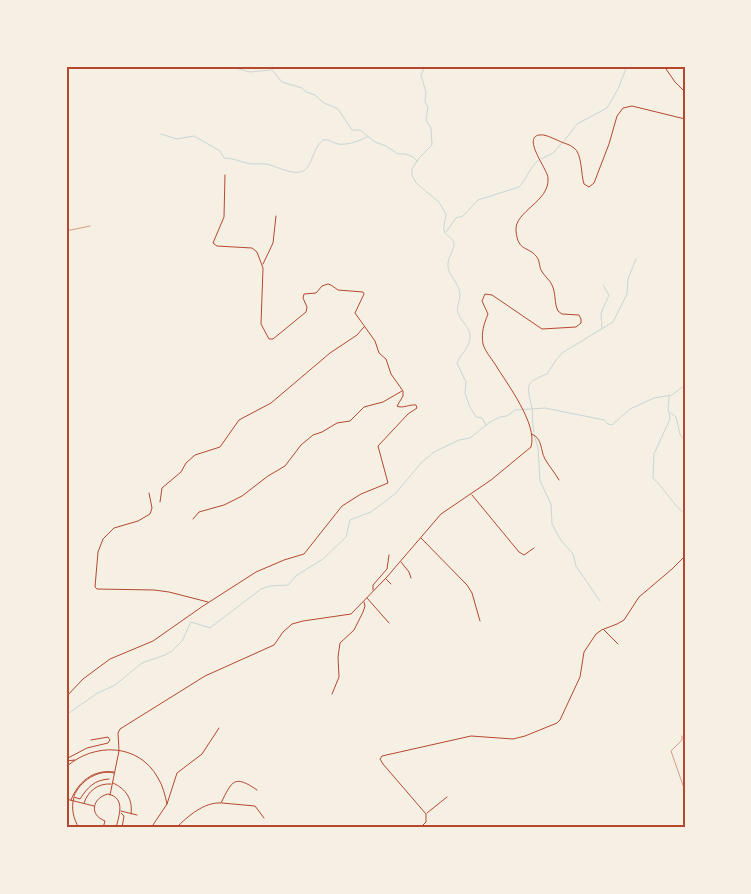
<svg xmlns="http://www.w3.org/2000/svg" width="751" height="894" font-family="Commissioner,sans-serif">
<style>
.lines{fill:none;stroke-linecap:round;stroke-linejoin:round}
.stream{stroke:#c9d6d2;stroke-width:1}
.path{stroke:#b5482f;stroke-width:0.5}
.service{stroke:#b5482f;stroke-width:0.5}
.minor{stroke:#b5482f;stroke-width:1}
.neatline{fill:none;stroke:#b5482f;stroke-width:2}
</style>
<rect width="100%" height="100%" fill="#f6efe4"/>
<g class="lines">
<g class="stream">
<path d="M 190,66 L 203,66"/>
<path d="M 228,66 L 250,72 L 271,70"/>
<path d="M 269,66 L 282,82 L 302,88 L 306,92 L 315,95 L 324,103 L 338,109 L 352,130 L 360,130 L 375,142 L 386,146 L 398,154 L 405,154 L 413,157 L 417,161"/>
<path d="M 425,66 L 421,75 L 426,92 L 425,102 L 428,107 L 426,120 L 431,128 L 432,145 L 419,158 L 412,169 L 412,175 L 416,183 L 439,202 L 446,214 C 446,220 442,227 445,233 C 448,237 454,238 454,245 C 453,252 447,259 448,267 C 449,276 459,283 460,294 C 460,301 456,307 458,313 C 461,322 470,327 470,336 C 471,346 460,355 457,363 L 466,382 L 465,393 L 469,405 L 476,417 L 482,418 L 486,425"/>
<path d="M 161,134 L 177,139 L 194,136 L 220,151 L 224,158 C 232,158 239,161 246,163 C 252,165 260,163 266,164 C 277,166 294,177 305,170 C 312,165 313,148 323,140 C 329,139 329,141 335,143 C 343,147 360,141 367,137"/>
<path d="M 564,141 L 577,124 L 607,108 L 618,89 L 627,66"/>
<path d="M 541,159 L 553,153 L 562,143"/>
<path d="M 446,232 L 456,218 L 463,216 L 478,200 L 519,187 C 527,179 530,166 539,160"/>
<path d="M 602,328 L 601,313 L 609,295 L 603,285"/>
<path d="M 669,397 L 668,411 L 676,417 L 680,434 L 685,442"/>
<path d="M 669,413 L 670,419 L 654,454 L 653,478 C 665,489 672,504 685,514"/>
<path d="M 534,432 C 532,424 533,415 532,408 C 527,385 524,383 547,374 L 556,360 L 562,353 L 613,322 L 627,294 L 628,279 L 636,259"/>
<path d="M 534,435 L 538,448 L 540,481 L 551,504 L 552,524 L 560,539 L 573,554 L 576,566 L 600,601"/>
<path d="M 66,715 L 96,694 L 115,685 L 142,663 L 165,655 L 172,651 L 182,641 L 191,622 L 210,628 L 261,589 L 270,586 L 288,585 L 297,575 L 323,559 L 346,537 L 350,520 L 371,512 L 395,494 L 421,463 L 434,452 L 459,440 L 470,438 L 490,422 L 500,417 L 507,416 L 515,410 L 545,408 L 604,420 L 608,424 L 612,425 L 630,409 L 654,398 L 672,395 L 685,385"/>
</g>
<path class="path" d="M 66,231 L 90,226"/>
<path class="service" d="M 682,736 L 682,740 L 671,751 L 685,791"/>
<g class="minor">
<path d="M 664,66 L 675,82 L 685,92"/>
<path d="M 263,264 L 273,243 L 276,216"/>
<path d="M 532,434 C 543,439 540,450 545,459 C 549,466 555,473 559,480"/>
<path d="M 149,493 L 152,508 L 150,514 L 138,521 L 114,528 L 103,539 L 98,552 L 95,587 L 97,589 L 154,590 L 169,592 L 208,602"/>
<path d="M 472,495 L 519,552 L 524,555 L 534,548"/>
<path d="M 160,502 L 162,488 L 181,472 L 186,463 L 195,455 L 220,447 L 239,420 L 271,403 L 330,353 L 357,335 L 364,327"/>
<path d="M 193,519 L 199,512 L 224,505 L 242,496 L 268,476 L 285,466 L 301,445 L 313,435 L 322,432 L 337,423 L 350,421 L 364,407 L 383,402 L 402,391"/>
<path d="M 421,538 L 467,585 L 472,593 L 480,621"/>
<path d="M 401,562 L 409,572 L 411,578"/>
<path d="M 386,579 L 391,584"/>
<path d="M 373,590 L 373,585 L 387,569 L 389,555"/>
<path d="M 367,598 L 389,623"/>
<path d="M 604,629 L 617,624 L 624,620 L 639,597 L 672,569 L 685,556"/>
<path d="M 332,694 L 339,677 L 338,657 L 340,643 L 354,630 L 363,612 L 365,606 L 364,602"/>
<path d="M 66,697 L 83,679 L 110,659 L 153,641 L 203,606 L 256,572 L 284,560 L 304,554 L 342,506 L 361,494 L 388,483 L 378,446 L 408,414 L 417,408 L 416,405 C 410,404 402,409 397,406 L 403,396 L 403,391 L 391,374 L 386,359 L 379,353 L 375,341 L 355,313 L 364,294 L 363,292 L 338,290 L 331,285 L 328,284 L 322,286 L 316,293 L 304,294 L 303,298 L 307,307 L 306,312 L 273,339 L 269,339 L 261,324 L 263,268 L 257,252 L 252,248 L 217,246 L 213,243 L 224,217 L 225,175"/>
<path d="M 66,759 L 87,748 L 108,743 L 110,740 L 108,737 L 91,740"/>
<path d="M 66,761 L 75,760"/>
<path d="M 66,767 C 94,742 139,743 158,778 C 163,786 165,795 167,804"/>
<path d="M 113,783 C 126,789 133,799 131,814"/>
<path d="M 110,795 L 119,751 L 118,733 L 120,729 L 205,676 L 274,645 L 283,632 L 292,624 L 303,621 L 351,614 L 386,578 L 441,514 L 491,480 L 531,447 C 538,424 507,384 495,364 C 491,358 485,351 483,344 C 481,332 484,324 488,314 L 482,301 L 485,294 L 492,295 L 542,329 L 576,327 L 581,323 L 581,319 L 579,315 L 562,314 L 558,311 C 554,303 556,293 552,285 C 550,280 544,276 541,270 C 539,266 540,260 536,256 C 528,246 518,252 516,231 C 514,211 550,202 548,178 C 548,170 522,138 539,135 C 545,134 552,138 557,140 C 562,143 570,144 574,148 C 582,153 581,175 584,184 L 589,187 L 594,183 L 609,144 L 617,116 L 623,108 L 632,106 L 685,119"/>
<path d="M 74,796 C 80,781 98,769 114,773"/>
<path d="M 66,799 L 94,806"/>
<path d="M 71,800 C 78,782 93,769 114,772"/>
<path d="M 84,803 C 88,791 98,783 111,784"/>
<path d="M 222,803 L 255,806 L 264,818"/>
<path d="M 121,811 L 137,815"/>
<path d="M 121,813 L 124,816 L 122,828"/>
<path d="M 427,813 L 447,797"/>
<path d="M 79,828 C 73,818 71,808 74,797 L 80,799 C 88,787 94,780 109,779"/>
<path d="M 103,828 L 105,821 C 89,815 92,798 108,794 C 126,798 119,815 116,828"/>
<path d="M 151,828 L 167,804 L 177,773 L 202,754 L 219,728"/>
<path d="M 176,828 C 188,816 204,802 221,803 C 232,781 234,774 257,790"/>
<path d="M 420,828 L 426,822 L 426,814 L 383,764 L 380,759 L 382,756 L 471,736 L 513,739 L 525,736 L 557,723 L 560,720 L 580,677 L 584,652 L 596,634 L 603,629 L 618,644"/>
</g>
</g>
<rect width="751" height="894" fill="none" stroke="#f6efe4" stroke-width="135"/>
<rect x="68" y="68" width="616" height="758" class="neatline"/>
</svg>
